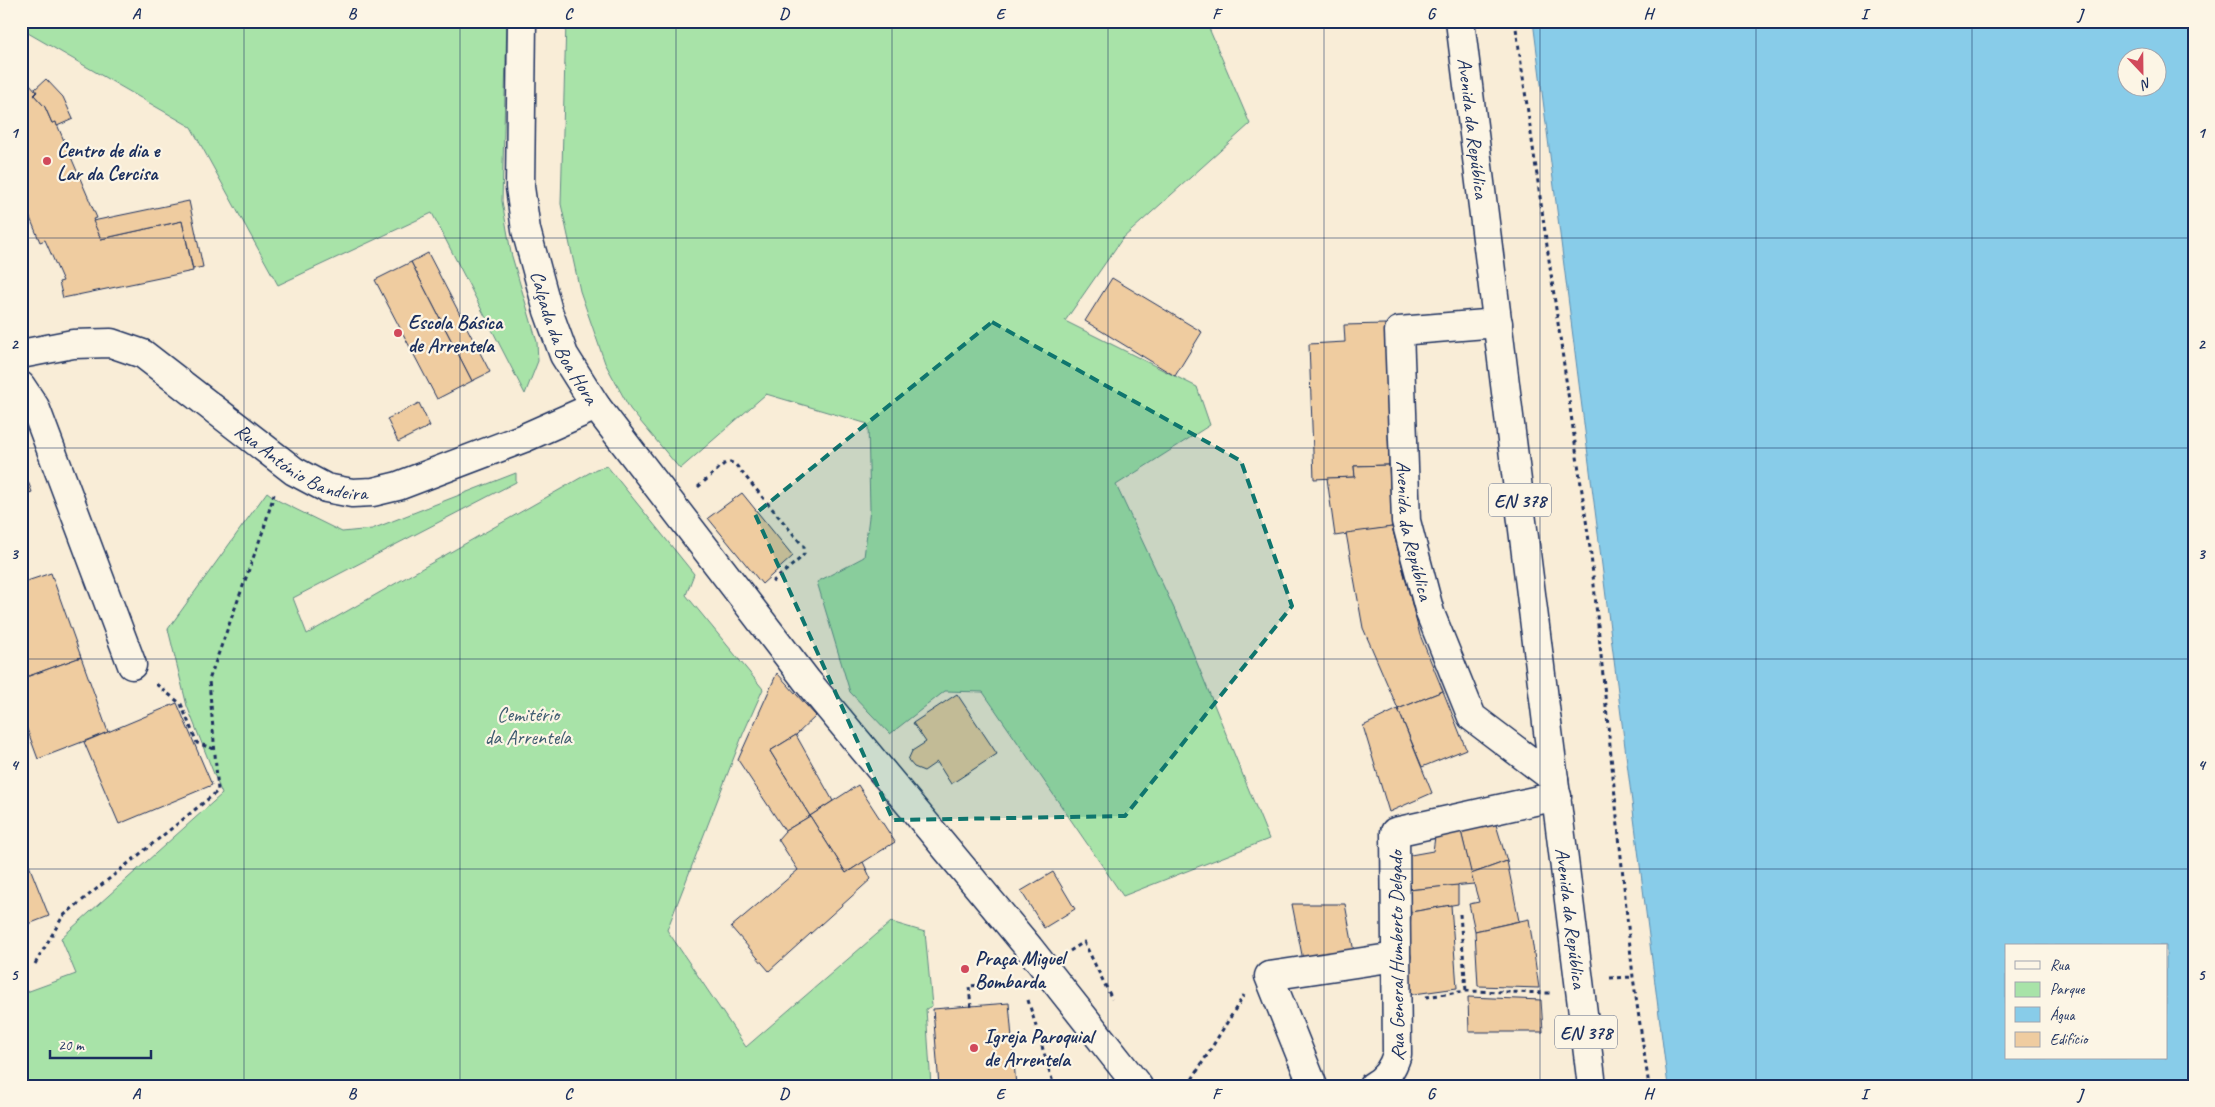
<svg xmlns="http://www.w3.org/2000/svg" width="2215" height="1107" font-family="Caveat,sans-serif">
<style>
.green{fill:#a8e3a8;stroke:#628983}
.water{fill:#88cce9;stroke:#5c8db1;fill-rule:evenodd}
.building{fill:#efcca0;stroke:#1b2f5e}
.lines{fill:none;stroke-linecap:round;stroke-linejoin:round}
.minor-casing{stroke:#1b2f5e;stroke-width:31}
.primary-casing{stroke:#1b2f5e;stroke-width:31}
.path{stroke:#1b2f5e;stroke-width:3;stroke-dasharray:4 4;stroke-linecap:butt}
.minor{stroke:#fcf5e5;stroke-width:28}
.primary{stroke:#fcf5e5;stroke-width:28}
.marked{fill:#0f766e;fill-opacity:0.2;stroke:#0f766e;stroke-width:4;stroke-dasharray:10 6;stroke-linejoin:round}
.grid{fill:none;stroke:#1b2f5e;stroke-width:1;stroke-opacity:0.55}
.poi-dot{fill:#d1495b;stroke:#fcf5e5;stroke-width:2}
.labels{text-anchor:middle;stroke-width:4.5;stroke-linejoin:round;paint-order:stroke}
.shield{fill:#fcf5e5;stroke:#5e6a86;stroke-width:1}
.shield-label{font-size:19px;font-weight:bold;fill:#1b2f5e}
.street-label{font-size:20px;fill:#1b2f5e;stroke:#fcf5e5}
.poi-label{font-size:20px;font-weight:bold;fill:#1b2f5e;stroke:#fcf5e5;text-anchor:start}
.park-label{font-size:20px;fill:#3e5c70;stroke:#fcf5e5}
.neatline{fill:none;stroke:#1b2f5e;stroke-width:2}
.grid-label{font-size:16px;text-anchor:middle;font-weight:bold;fill:#1b2f5e}
</style>
<rect width="100%" height="100%" fill="#f9edd7"/>
<filter id="ink" filterUnits="userSpaceOnUse"><feTurbulence type="fractalNoise" baseFrequency=".02" numOctaves="2"/><feDisplacementMap in="SourceGraphic" scale="10" xChannelSelector="R" yChannelSelector="G"/><feConvolveMatrix kernelMatrix="1 2 1 2 8 2 1 2 1" color-interpolation-filters="sRGB"/></filter>
<g filter="url(#ink)">
<g class="green">
<path d="M 21,21 L 507,21 L 502,201 L 511,253 L 537,342 L 538,361 L 525,394 L 432,213 L 278,285 L 191,127 L 21,29 Z"/>
<path d="M 566,21 L 1239,21 L 1208,26 L 1250,124 L 1122,239 L 1065,321 L 1197,387 L 1210,425 L 1116,485 L 1179,619 L 1269,839 L 1123,896 L 983,692 L 945,691 L 890,734 L 850,692 L 817,582 L 864,557 L 870,509 L 868,424 L 766,394 L 680,469 L 630,409 L 605,363 L 580,291 L 561,204 Z"/>
<path d="M 607,466 L 694,574 L 686,595 L 763,689 L 743,734 L 667,930 L 746,1047 L 891,922 L 925,932 L 932,1006 L 926,1009 L 931,1086 L 21,1086 L 21,994 L 76,974 L 61,938 L 222,794 L 187,706 L 168,629 L 267,492 L 279,501 L 342,532 L 372,529 L 516,473 L 516,482 L 293,598 L 307,634 L 596,469 Z"/>
</g>
<path class="water" d="M 1533,21 L 2194,21 L 2194,1086 L 1668,1086 ZM 2128,58 L 2158,58 L 2158,88 L 2128,88 ZM 2006,946 L 2166,946 L 2166,1058 L 2006,1058 Z"/>
<g class="building">
<path d="M 21,74 L 37,92 L 34,95 L 45,107 L 52,123 L 56,122 L 97,218 L 93,219 L 101,239 L 182,221 L 193,271 L 63,298 L 59,282 L 63,281 L 45,240 L 40,242 L 21,196 Z"/>
<path d="M 46,79 L 63,97 L 73,119 L 57,126 L 56,122 L 52,123 L 45,107 L 34,95 L 37,92 L 35,89 Z"/>
<path d="M 189,201 L 203,267 L 193,269 L 182,221 L 101,239 L 93,221 Z"/>
<path d="M 428,253 L 490,372 L 472,381 L 411,262 Z"/>
<path d="M 411,262 L 472,381 L 437,399 L 375,280 Z"/>
<path d="M 1112,278 L 1202,332 L 1175,376 L 1085,321 Z"/>
<path d="M 1385,324 L 1389,465 L 1354,466 L 1355,477 L 1314,479 L 1309,344 L 1345,342 L 1344,325 Z"/>
<path d="M 419,403 L 430,426 L 398,442 L 387,419 Z"/>
<path d="M 21,463 L 32,492 L 21,496 Z"/>
<path d="M 1389,465 L 1392,527 L 1335,536 L 1327,478 L 1355,477 L 1354,466 Z"/>
<path d="M 742,493 L 793,556 L 762,584 L 708,518 Z"/>
<path d="M 1392,527 L 1420,635 L 1443,691 L 1398,709 L 1363,628 L 1346,533 Z"/>
<path d="M 51,573 L 81,657 L 21,679 L 21,583 Z"/>
<path d="M 81,657 L 108,732 L 38,759 L 21,713 L 21,679 Z"/>
<path d="M 777,673 L 816,716 L 796,735 L 770,751 L 810,816 L 785,831 L 738,760 Z"/>
<path d="M 1443,691 L 1466,749 L 1422,767 L 1398,709 Z"/>
<path d="M 957,694 L 997,754 L 951,784 L 937,762 L 924,771 L 914,767 L 908,760 L 912,751 L 926,742 L 913,723 Z"/>
<path d="M 177,703 L 212,785 L 119,824 L 84,742 Z"/>
<path d="M 1398,709 L 1432,793 L 1389,812 L 1363,726 Z"/>
<path d="M 796,735 L 833,801 L 810,816 L 770,751 Z"/>
<path d="M 858,785 L 895,842 L 846,873 L 810,816 Z"/>
<path d="M 810,816 L 846,873 L 863,862 L 871,879 L 769,971 L 731,927 L 798,870 L 778,839 L 785,831 Z"/>
<path d="M 1494,818 L 1507,861 L 1471,874 L 1459,823 Z"/>
<path d="M 1459,823 L 1474,884 L 1408,890 L 1405,856 L 1433,851 L 1436,830 Z"/>
<path d="M 21,845 L 49,916 L 21,927 Z"/>
<path d="M 1507,861 L 1519,921 L 1475,931 L 1469,904 L 1479,902 L 1471,874 Z"/>
<path d="M 1053,872 L 1075,909 L 1044,928 L 1021,891 Z"/>
<path d="M 1458,885 L 1458,904 L 1411,912 L 1408,890 Z"/>
<path d="M 1292,904 L 1345,904 L 1354,952 L 1303,960 Z"/>
<path d="M 1451,905 L 1457,988 L 1407,995 L 1411,912 Z"/>
<path d="M 1529,919 L 1539,988 L 1478,986 L 1475,931 Z"/>
<path d="M 1468,997 L 1541,1000 L 1543,1032 L 1469,1032 Z"/>
<path d="M 1009,1003 L 1016,1086 L 939,1086 L 933,1009 Z"/>
<path d="M 1515,1082 L 1550,1083 L 1550,1086 L 1515,1086 Z"/>
</g>
<g class="lines">
<g class="minor-casing">
<g id="minor">
<path id="s1" d="M 522,21 L 520,187 L 526,230 L 548,311 L 564,355 L 596,406 L 807,681 L 1029,948 L 1138,1086"/>
<path id="s2" d="M 1498,323 L 1399,331 L 1406,521 L 1430,613 L 1472,717 L 1554,779"/>
<path id="s3" d="M 21,354 L 73,344 L 111,343 L 143,354 L 294,471 L 326,488 L 352,493 L 373,492 L 398,486 L 524,438 L 596,406"/>
<path d="M 21,386 L 35,407 L 132,665"/>
<path d="M 1313,1086 L 1269,976 L 1396,957"/>
<path id="s4" d="M 1373,1086 C 1386,1079 1393,1068 1397,1054 L 1395,832 L 1557,796"/>
</g>
</g>
<g class="primary-casing">
<g id="primary">
<path id="s5" d="M 1460,21 L 1592,1086"/>
</g>
</g>
<g class="path">
<path d="M 1515,21 L 1591,555 L 1633,977 L 1649,1086"/>
<path d="M 698,487 L 724,464 L 730,462 L 735,464 L 804,547 L 804,554 L 802,557 L 771,583"/>
<path d="M 156,684 L 181,704 L 197,743 L 214,749"/>
<path d="M 1460,914 L 1466,991"/>
<path d="M 1070,951 L 1084,942 L 1112,999"/>
<path d="M 35,964 L 63,916 L 218,791 L 209,680 L 264,528 L 274,494"/>
<path d="M 1610,978 L 1633,977"/>
<path d="M 1426,997 L 1466,991 L 1550,993"/>
<path d="M 1028,1000 L 1054,1086"/>
<path d="M 971,1007 L 969,986 L 1016,982"/>
<path d="M 1188,1086 L 1244,995"/>
</g>
<use href="#minor" class="minor"/>
<use href="#primary" class="primary"/>
</g>
</g>
<path class="marked" d="M 992,322 L 1241,461 L 1292,606 L 1125,816 L 893,820 L 755,514 Z"/>
<path class="grid" d="M 244,21 L 244,1086M 460,21 L 460,1086M 676,21 L 676,1086M 892,21 L 892,1086M 1108,21 L 1108,1086M 1324,21 L 1324,1086M 1540,21 L 1540,1086M 1756,21 L 1756,1086M 1972,21 L 1972,1086M 21,238 L 2194,238M 21,448 L 2194,448M 21,659 L 2194,659M 21,869 L 2194,869"/>
<g class="poi-dot">
<circle cx="47" cy="161" r="5"/>
<circle cx="398" cy="333" r="5"/>
<circle cx="965" cy="969" r="5"/>
<circle cx="974" cy="1048" r="5"/>
</g>
<g class="labels">
<g class="shield">
<rect x="1489" y="483.5" width="62" height="33" rx="4"/>
<rect x="1555" y="1015.5" width="62" height="33" rx="4"/>
</g>
<g class="shield-label">
<text x="1520" y="507">EN 378</text>
<text x="1586" y="1039">EN 378</text>
</g>
<g class="street-label">
<text dy="7" stroke="none"><textPath href="#s5" startOffset="108">Avenida da República</textPath></text>
<text dy="7" stroke="none"><textPath href="#s1" startOffset="324">Calçada da Boa Hora</textPath></text>
<text dy="7" stroke="none"><textPath href="#s3" startOffset="319">Rua António Bandeira</textPath></text>
<text dy="7" stroke="none"><textPath href="#s2" startOffset="300">Avenida da República</textPath></text>
<text dy="7" stroke="none"><textPath href="#s5" startOffset="904">Avenida da República</textPath></text>
<text dy="7" stroke="none"><textPath href="#s4" startOffset="140">Rua General Humberto Delgado</textPath></text>
</g>
<g class="poi-label">
<text x="57" y="157">Centro de dia e<tspan x="57" dy="23">Lar da Cercisa</tspan></text>
<text x="408" y="329">Escola Básica<tspan x="408" dy="23">de Arrentela</tspan></text>
<text x="975" y="965">Praça Miguel<tspan x="975" dy="23">Bombarda</tspan></text>
<text x="984" y="1043">Igreja Paroquial<tspan x="984" dy="23">de Arrentela</tspan></text>
</g>
<g class="park-label">
<text x="528" y="721">Cemitério<tspan x="528" dy="23">da Arrentela</tspan></text>
</g>
</g>
<rect width="2215" height="1107" fill="none" stroke="#fcf5e5" stroke-width="55"/>
<rect x="2005" y="944" width="162" height="115" fill="#fcf5e5" stroke="#a2a6af"/>
<rect x="2015" y="961" width="25" height="8" fill="#fcf5e5" stroke="#a2a6af"/>
<text x="2050" y="970" font-size="15" fill="#1b2f5e">Rua</text>
<rect x="2015" y="982" width="25" height="15" fill="#a8e3a8" stroke="#a2a6af"/>
<text x="2050" y="994" font-size="15" fill="#1b2f5e">Parque</text>
<rect x="2015" y="1007" width="25" height="15" fill="#88cce9" stroke="#a2a6af"/>
<text x="2050" y="1020" font-size="15" fill="#1b2f5e">Água</text>
<rect x="2015" y="1032" width="25" height="15" fill="#efcca0" stroke="#a2a6af"/>
<text x="2050" y="1044" font-size="15" fill="#1b2f5e">Edifício</text>
<g transform="translate(2142 72) rotate(158)"><circle r="24" fill="#fcf5e5" stroke="#a2a6af"/>
<path d="M0-4L9 19L0 12L-9 19Z" fill="#d1495b"/>
<text y="-8" font-size="14" font-weight="bold" text-anchor="middle" fill="#1b2f5e">N</text>
</g>
<path d="M50 1050v8h101v-8" fill="none" stroke="#1b2f5e" stroke-width="2.5"/>
<text x="58" y="1050" font-size="15" fill="#1b2f5e" stroke="#fcf5e5" stroke-width="4" paint-order="stroke">20 m</text>
<rect x="28" y="28" width="2160" height="1052" class="neatline"/>
<g class="grid-label">
<text x="136" y="19">A</text>
<text x="352" y="19">B</text>
<text x="568" y="19">C</text>
<text x="784" y="19">D</text>
<text x="1000" y="19">E</text>
<text x="1216" y="19">F</text>
<text x="1431" y="19">G</text>
<text x="1648" y="19">H</text>
<text x="1864" y="19">I</text>
<text x="2080" y="19">J</text>
<text x="14" y="138">1</text>
<text x="2201" y="138">1</text>
<text x="14" y="349">2</text>
<text x="2201" y="349">2</text>
<text x="14" y="559">3</text>
<text x="2201" y="559">3</text>
<text x="14" y="770">4</text>
<text x="2201" y="770">4</text>
<text x="14" y="980">5</text>
<text x="2201" y="980">5</text>
<text x="136" y="1099">A</text>
<text x="352" y="1099">B</text>
<text x="568" y="1099">C</text>
<text x="784" y="1099">D</text>
<text x="1000" y="1099">E</text>
<text x="1216" y="1099">F</text>
<text x="1431" y="1099">G</text>
<text x="1648" y="1099">H</text>
<text x="1864" y="1099">I</text>
<text x="2080" y="1099">J</text>
</g>
</svg>
